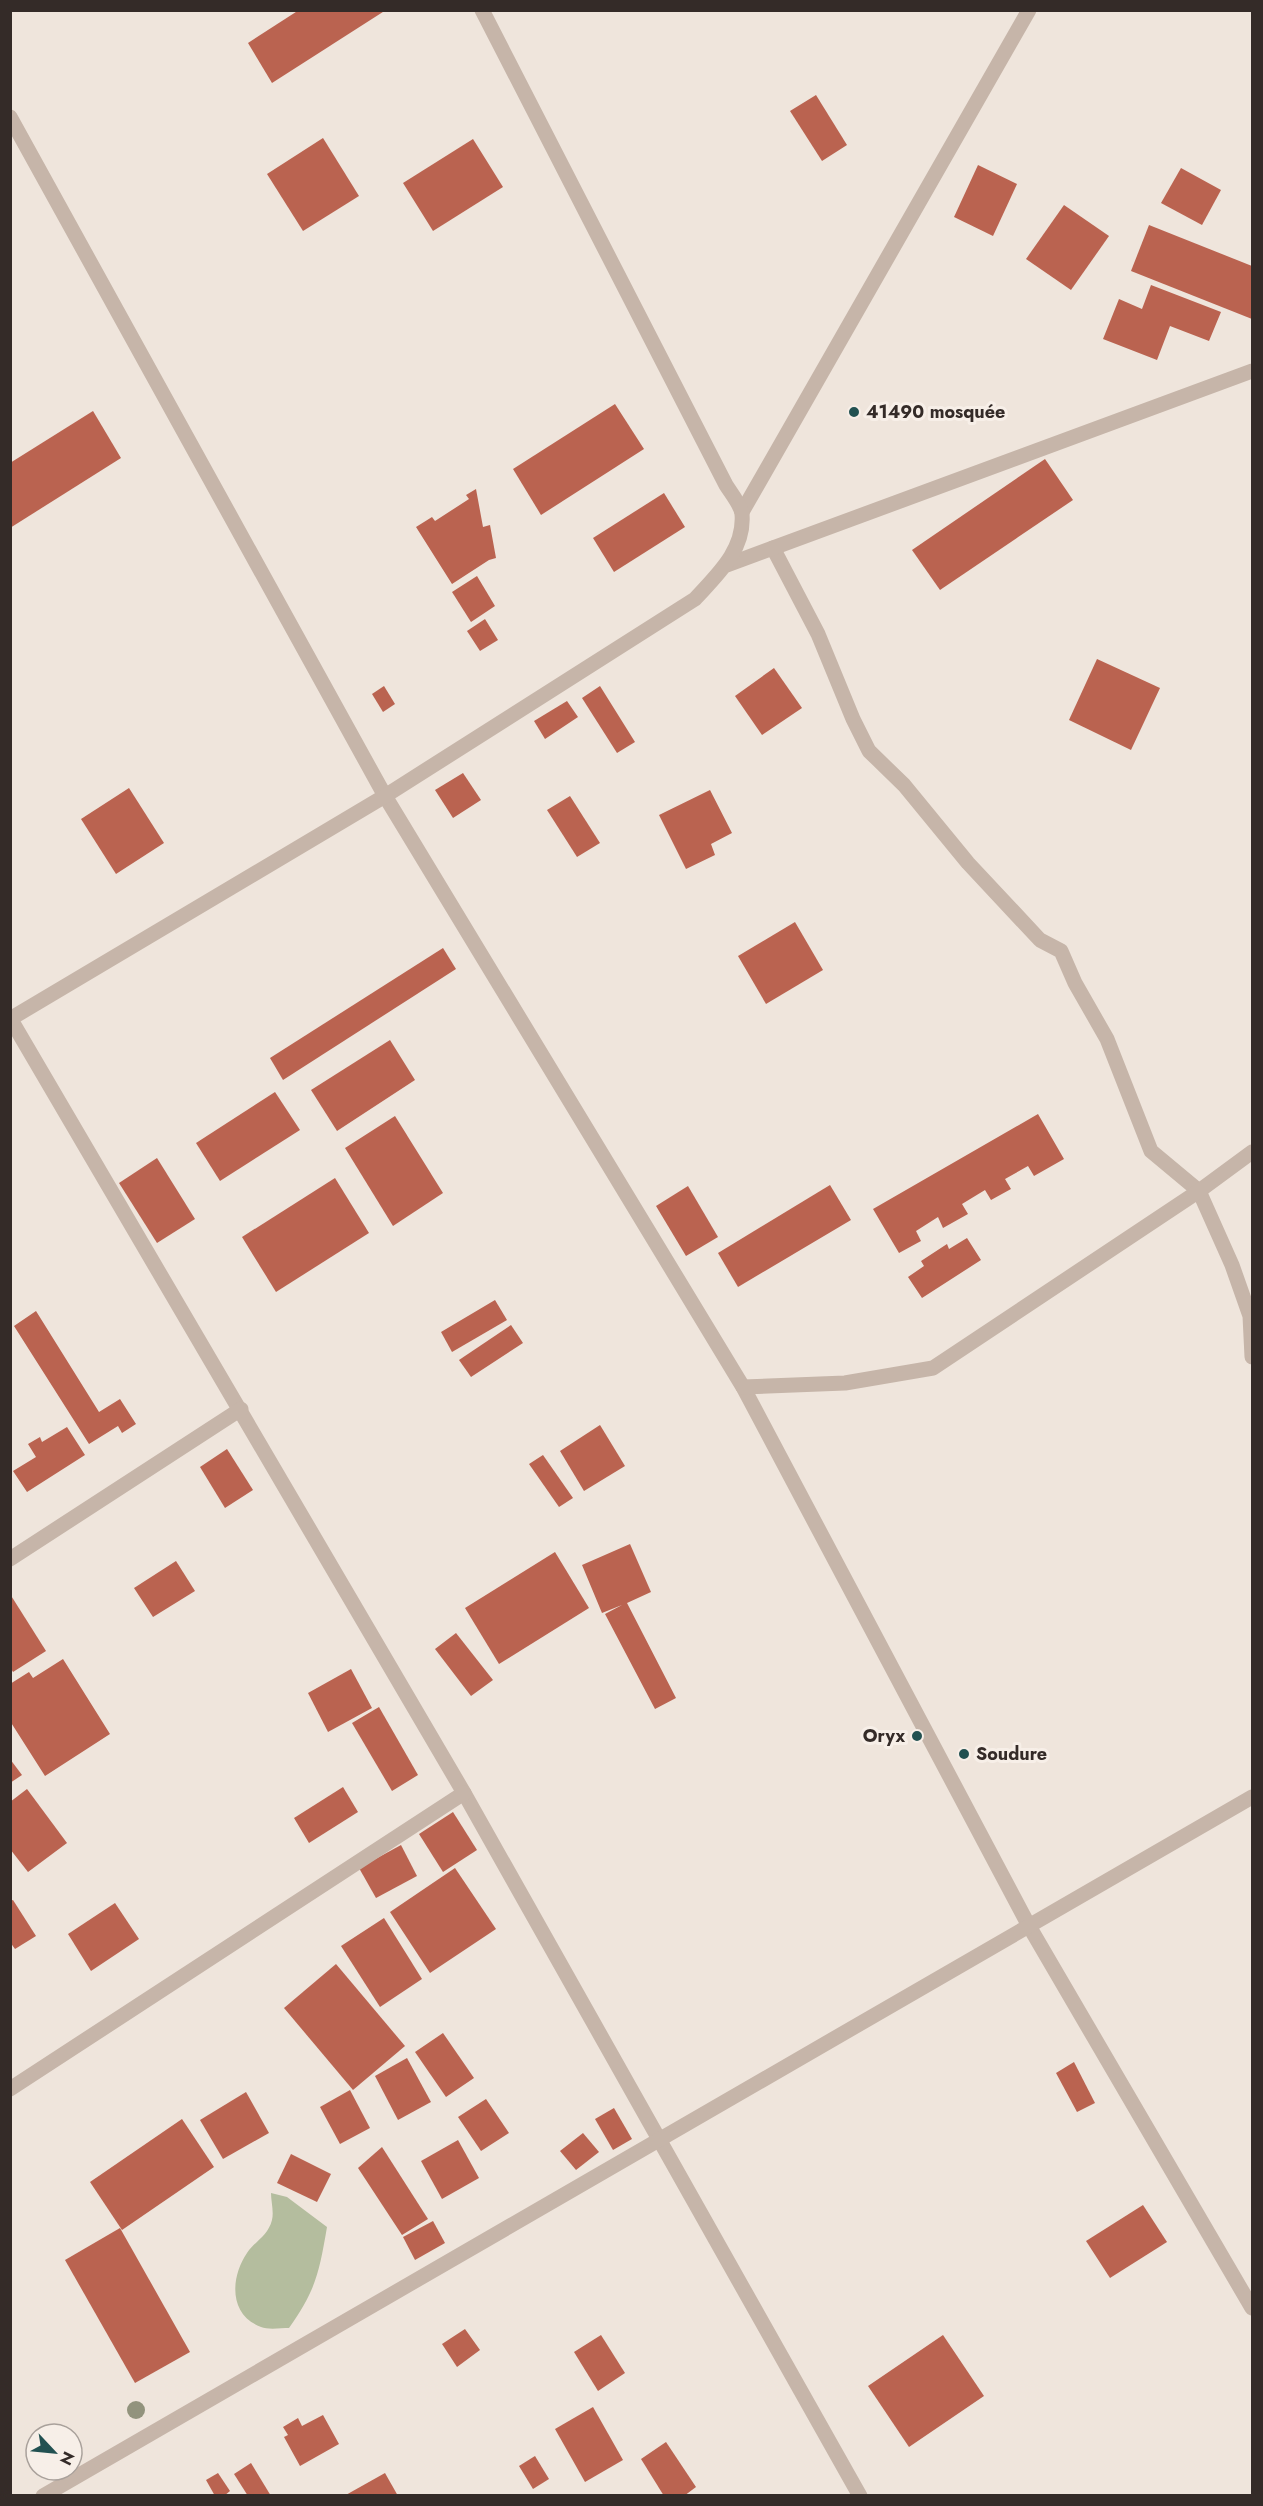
<svg xmlns="http://www.w3.org/2000/svg" width="1263" height="2506" font-family="Jost,sans-serif">
<style>
.green{fill:#b4bd9e}
.building{fill:#ba6350}
.lines{fill:none;stroke-linecap:round;stroke-linejoin:round}
.minor{stroke:#c6b5a9;stroke-width:15}
.tertiary{stroke:#c6b5a9;stroke-width:15}
.tree{fill:#92937d}
.poi-dot{fill:#225151;stroke:#f7efe8;stroke-width:2}
.labels{text-anchor:middle;stroke-width:6;stroke-linejoin:round;paint-order:stroke}
.poi-label{font-size:18px;font-weight:bold;fill:#342b28;stroke:#f7efe8;text-anchor:start}
</style>
<rect width="100%" height="100%" fill="#efe5dc"/>
<path class="green" d="M 271,2193 L 287,2197 L 327,2227 C 319,2273 316,2290 289,2328 C 281,2328 268,2330 261,2327 C 229,2315 230,2278 247,2253 C 255,2241 268,2236 272,2220 C 274,2212 271,2201 271,2193 Z"/>
<g class="building">
<path d="M 299,10 L 386,10 L 272,83 L 248,43 Z"/>
<path d="M 816,95 L 847,145 L 822,161 L 790,111 Z"/>
<path d="M 323,138 L 359,196 L 303,231 L 267,174 Z"/>
<path d="M 473,139 L 503,187 L 433,231 L 403,183 Z"/>
<path d="M 978,165 L 1017,184 L 993,236 L 954,217 Z"/>
<path d="M 1181,168 L 1221,190 L 1202,225 L 1161,203 Z"/>
<path d="M 1064,205 L 1109,236 L 1071,290 L 1026,259 Z"/>
<path d="M 1149,225 L 1252,266 L 1252,319 L 1131,271 Z"/>
<path d="M 1151,285 L 1221,312 L 1209,341 L 1170,326 L 1157,360 L 1103,339 L 1119,299 L 1142,309 Z"/>
<path d="M 615,404 L 644,449 L 541,515 L 513,469 Z"/>
<path d="M 93,411 L 121,458 L 10,528 L 10,463 Z"/>
<path d="M 1045,459 L 1073,500 L 940,590 L 912,550 Z"/>
<path d="M 476,489 L 483,527 L 490,525 L 496,558 L 489,560 L 452,584 L 416,527 L 432,517 L 435,521 L 469,499 L 466,495 Z"/>
<path d="M 664,493 L 685,527 L 614,572 L 593,538 Z"/>
<path d="M 477,576 L 495,606 L 471,622 L 452,592 Z"/>
<path d="M 485,619 L 498,640 L 480,651 L 467,631 Z"/>
<path d="M 1097,659 L 1160,688 L 1131,750 L 1069,720 Z"/>
<path d="M 774,668 L 802,708 L 762,735 L 735,696 Z"/>
<path d="M 384,686 L 395,704 L 383,712 L 372,694 Z"/>
<path d="M 600,686 L 635,742 L 617,753 L 582,698 Z"/>
<path d="M 567,701 L 578,717 L 545,739 L 534,721 Z"/>
<path d="M 463,773 L 481,800 L 453,818 L 435,790 Z"/>
<path d="M 129,788 L 164,843 L 116,874 L 81,819 Z"/>
<path d="M 710,790 L 732,833 L 711,844 L 715,855 L 686,869 L 659,815 Z"/>
<path d="M 570,796 L 600,843 L 577,857 L 547,810 Z"/>
<path d="M 795,922 L 823,970 L 766,1004 L 738,956 Z"/>
<path d="M 443,948 L 456,969 L 283,1080 L 270,1058 Z"/>
<path d="M 390,1040 L 415,1080 L 337,1131 L 311,1090 Z"/>
<path d="M 275,1092 L 300,1130 L 220,1181 L 196,1143 Z"/>
<path d="M 1038,1114 L 1064,1159 L 1034,1176 L 1028,1166 L 1005,1179 L 1011,1189 L 991,1200 L 985,1190 L 962,1204 L 968,1214 L 943,1228 L 938,1217 L 916,1231 L 921,1241 L 899,1253 L 873,1209 Z"/>
<path d="M 395,1116 L 443,1193 L 393,1226 L 345,1148 Z"/>
<path d="M 157,1158 L 195,1219 L 157,1243 L 119,1183 Z"/>
<path d="M 335,1178 L 369,1233 L 276,1292 L 242,1237 Z"/>
<path d="M 830,1185 L 851,1220 L 738,1287 L 718,1253 Z"/>
<path d="M 688,1186 L 718,1237 L 686,1256 L 656,1206 Z"/>
<path d="M 967,1238 L 981,1260 L 922,1298 L 908,1277 L 924,1266 L 921,1261 L 947,1244 L 949,1249 Z"/>
<path d="M 495,1300 L 507,1320 L 452,1352 L 441,1332 Z"/>
<path d="M 36,1311 L 99,1412 L 120,1399 L 136,1424 L 122,1433 L 118,1426 L 89,1444 L 14,1326 Z"/>
<path d="M 511,1325 L 523,1343 L 471,1377 L 459,1360 Z"/>
<path d="M 600,1425 L 625,1466 L 584,1491 L 560,1451 Z"/>
<path d="M 67,1427 L 85,1455 L 27,1492 L 13,1471 L 36,1457 L 28,1444 L 40,1437 L 42,1442 Z"/>
<path d="M 227,1449 L 253,1490 L 225,1508 L 200,1467 Z"/>
<path d="M 543,1455 L 573,1498 L 559,1507 L 529,1464 Z"/>
<path d="M 630,1544 L 651,1592 L 627,1603 L 676,1698 L 655,1709 L 605,1614 L 622,1605 L 602,1613 L 582,1565 Z"/>
<path d="M 555,1552 L 589,1608 L 499,1664 L 465,1608 Z"/>
<path d="M 176,1561 L 195,1591 L 153,1617 L 134,1588 Z"/>
<path d="M 10,1594 L 46,1651 L 13,1672 L 10,1667 Z"/>
<path d="M 456,1633 L 493,1680 L 471,1696 L 435,1649 Z"/>
<path d="M 63,1659 L 110,1734 L 45,1776 L 10,1721 L 10,1684 L 29,1672 L 33,1678 Z"/>
<path d="M 351,1669 L 372,1708 L 328,1732 L 308,1693 Z"/>
<path d="M 379,1707 L 418,1775 L 392,1791 L 352,1723 Z"/>
<path d="M 10,1759 L 22,1775 L 10,1783 Z"/>
<path d="M 343,1787 L 358,1812 L 309,1843 L 294,1818 Z"/>
<path d="M 27,1789 L 67,1843 L 28,1872 L 10,1849 L 10,1802 Z"/>
<path d="M 453,1812 L 477,1850 L 443,1872 L 419,1834 Z"/>
<path d="M 401,1845 L 417,1876 L 376,1898 L 359,1868 Z"/>
<path d="M 455,1868 L 496,1929 L 430,1973 L 390,1912 Z"/>
<path d="M 13,1900 L 36,1936 L 15,1949 L 10,1942 L 10,1901 Z"/>
<path d="M 115,1903 L 139,1939 L 91,1971 L 68,1934 Z"/>
<path d="M 384,1918 L 422,1979 L 380,2007 L 341,1946 Z"/>
<path d="M 336,1964 L 405,2046 L 353,2090 L 284,2008 Z"/>
<path d="M 443,2033 L 474,2078 L 446,2097 L 415,2052 Z"/>
<path d="M 407,2058 L 431,2102 L 398,2120 L 375,2076 Z"/>
<path d="M 1074,2062 L 1095,2103 L 1077,2112 L 1056,2073 Z"/>
<path d="M 350,2090 L 370,2128 L 340,2144 L 320,2107 Z"/>
<path d="M 246,2092 L 269,2133 L 223,2159 L 200,2120 Z"/>
<path d="M 486,2099 L 509,2133 L 481,2151 L 458,2117 Z"/>
<path d="M 614,2108 L 632,2139 L 613,2150 L 595,2119 Z"/>
<path d="M 182,2119 L 214,2167 L 122,2230 L 90,2182 Z"/>
<path d="M 583,2133 L 599,2152 L 576,2170 L 560,2151 Z"/>
<path d="M 458,2140 L 479,2178 L 442,2199 L 421,2161 Z"/>
<path d="M 382,2147 L 428,2219 L 402,2235 L 358,2168 Z"/>
<path d="M 291,2154 L 331,2174 L 317,2202 L 277,2183 Z"/>
<path d="M 1143,2205 L 1167,2242 L 1110,2278 L 1086,2241 Z"/>
<path d="M 433,2221 L 445,2243 L 415,2260 L 403,2237 Z"/>
<path d="M 120,2228 L 190,2352 L 135,2383 L 65,2260 Z"/>
<path d="M 465,2329 L 480,2350 L 457,2367 L 442,2344 Z"/>
<path d="M 601,2335 L 625,2373 L 598,2391 L 574,2352 Z"/>
<path d="M 943,2335 L 984,2396 L 909,2447 L 868,2386 Z"/>
<path d="M 593,2407 L 623,2460 L 585,2482 L 555,2429 Z"/>
<path d="M 323,2415 L 339,2444 L 300,2466 L 284,2437 L 288,2435 L 283,2427 L 298,2418 L 302,2426 Z"/>
<path d="M 666,2442 L 696,2487 L 684,2496 L 664,2496 L 641,2459 Z"/>
<path d="M 535,2456 L 549,2479 L 533,2489 L 519,2466 Z"/>
<path d="M 251,2463 L 271,2496 L 248,2496 L 234,2474 Z"/>
<path d="M 218,2473 L 230,2491 L 224,2496 L 215,2496 L 206,2480 Z"/>
<path d="M 385,2473 L 398,2496 L 344,2496 Z"/>
</g>
<g class="lines">
<g class="minor">
<path d="M 10,117 L 385,796 L 743,1387 L 1029,1926 L 1252,2308"/>
<path d="M 742,512 L 1029,10"/>
<path d="M 773,548 L 818,634 L 853,719 L 869,751 L 904,785 L 968,863 L 1040,940 L 1061,951 L 1075,983 L 1107,1039 L 1151,1151 L 1199,1191 L 1232,1265 L 1250,1316 L 1252,1357"/>
<path d="M 727,565 L 1252,371"/>
<path d="M 10,1018 L 464,1793 L 860,2496"/>
<path d="M 10,1019 L 385,796 L 695,599 C 717,575 745,550 742,514 C 741,505 731,493 726,485 L 482,10"/>
<path d="M 743,1387 L 845,1383 L 933,1368 L 1199,1191 L 1252,1152"/>
<path d="M 10,1559 L 241,1409"/>
<path d="M 10,2089 L 464,1793"/>
</g>
<path class="tertiary" d="M 43,2496 L 1252,1797"/>
</g>
<circle class="tree" cx="136" cy="2410" r="9"/>
<g class="poi-dot">
<circle cx="854" cy="412" r="6"/>
<circle cx="917" cy="1736" r="6"/>
<circle cx="964" cy="1754" r="6"/>
</g>
<g class="labels">
<g class="poi-label">
<text x="866" y="418">41490 mosquée</text>
<text x="905" y="1742" text-anchor="end">Oryx</text>
<text x="976" y="1760">Soudure</text>
</g>
</g>
<rect width="1263" height="2506" fill="none" stroke="#342b28" stroke-width="24"/>
<g transform="translate(54 2452) rotate(116)"><circle r="28" fill="#f7efe8" stroke="#a9a19b" stroke-width="1.5"/>
<path d="M0-4.5L10 22L0 15L-10 22Z" fill="#225151"/>
<text y="-9" font-size="16" font-weight="bold" text-anchor="middle" fill="#342b28">N</text>
</g>
</svg>
